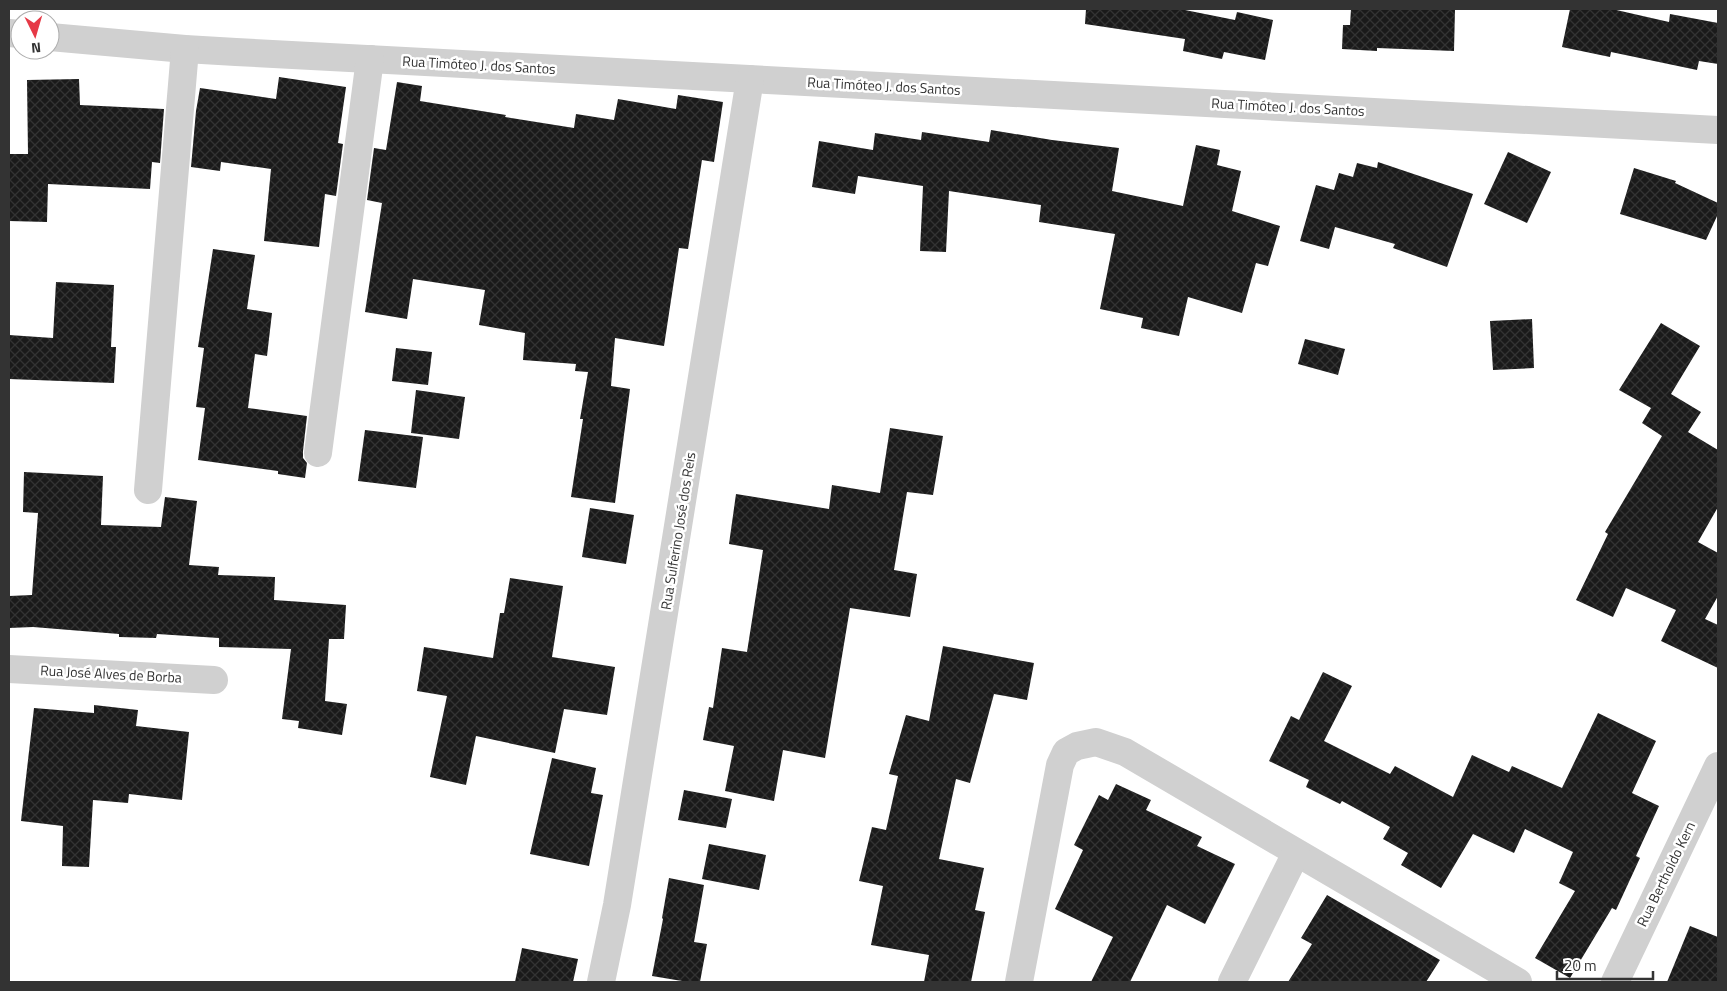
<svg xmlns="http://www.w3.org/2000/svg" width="1727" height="991" font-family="'Titillium Web',sans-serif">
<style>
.building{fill:url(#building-cross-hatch)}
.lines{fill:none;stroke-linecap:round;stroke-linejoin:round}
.minor{stroke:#d0d0d0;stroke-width:28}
.labels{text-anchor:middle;stroke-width:5;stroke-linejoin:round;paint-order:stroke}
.street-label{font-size:14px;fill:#333;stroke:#fff}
</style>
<defs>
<pattern id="building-cross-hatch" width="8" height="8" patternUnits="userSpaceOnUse" patternTransform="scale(1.25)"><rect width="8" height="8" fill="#1a1a1a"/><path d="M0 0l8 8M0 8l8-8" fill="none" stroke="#333"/></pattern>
</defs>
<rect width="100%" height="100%" fill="#fff"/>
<g class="building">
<path d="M 1086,9 L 1180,9 L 1235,20 L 1237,12 L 1273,20 L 1265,60 L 1224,52 L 1222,59 L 1183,51 L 1185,39 L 1085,24 Z"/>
<path d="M 1351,9 L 1455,9 L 1454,51 L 1377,48 L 1377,51 L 1342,49 L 1343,25 L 1350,25 Z"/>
<path d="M 1570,9 L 1612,9 L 1669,22 L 1670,14 L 1718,23 L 1718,64 L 1699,61 L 1697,70 L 1611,52 L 1610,57 L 1562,47 Z"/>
<path d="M 279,77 L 346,87 L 338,143 L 343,144 L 336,196 L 325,194 L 319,247 L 264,241 L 271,169 L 221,162 L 220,171 L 191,167 L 196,111 L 200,88 L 276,99 Z"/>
<path d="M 79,79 L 80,105 L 164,109 L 160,163 L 152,162 L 150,189 L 48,184 L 47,222 L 9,221 L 10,154 L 28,154 L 27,80 Z"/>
<path d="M 397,82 L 422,86 L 420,101 L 506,115 L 505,117 L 574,128 L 576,114 L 614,120 L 618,99 L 676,109 L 678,95 L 723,102 L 714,162 L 702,160 L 688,249 L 679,248 L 664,346 L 615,338 L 611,386 L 630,389 L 615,503 L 571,497 L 583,419 L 580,419 L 588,372 L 575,371 L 576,364 L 523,360 L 525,333 L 479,325 L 485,290 L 413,279 L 407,319 L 365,312 L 382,203 L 367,200 L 374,148 L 386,150 Z"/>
<path d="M 991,130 L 1052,140 L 1119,148 L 1112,191 L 1183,206 L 1196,145 L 1220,150 L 1217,165 L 1241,171 L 1232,211 L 1280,226 L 1268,266 L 1256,263 L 1242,313 L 1188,297 L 1179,336 L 1141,328 L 1143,318 L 1100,309 L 1115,234 L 1039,222 L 1041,205 L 949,191 L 946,252 L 920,251 L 923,186 L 858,176 L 855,194 L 812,187 L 819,141 L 873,150 L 875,133 L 921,140 L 922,132 L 989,142 Z"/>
<path d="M 1508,152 L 1551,172 L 1527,223 L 1484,204 Z"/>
<path d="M 1378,162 L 1473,194 L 1447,267 L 1393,248 L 1395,244 L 1335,227 L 1329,249 L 1300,241 L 1316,185 L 1334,190 L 1339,173 L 1353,177 L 1357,163 L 1377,168 Z"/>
<path d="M 1634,168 L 1676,181 L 1675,183 L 1718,203 L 1718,214 L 1706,240 L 1620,214 Z"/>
<path d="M 213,249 L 255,255 L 247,309 L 272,313 L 267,356 L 255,354 L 248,408 L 307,416 L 303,451 L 303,458 L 307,463 L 305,478 L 278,474 L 278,471 L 198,460 L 205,408 L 196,407 L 204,348 L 198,347 Z"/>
<path d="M 56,282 L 114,285 L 111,347 L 116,347 L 114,383 L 9,379 L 9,335 L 53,338 Z"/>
<path d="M 1532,319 L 1534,368 L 1493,370 L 1490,321 Z"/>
<path d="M 1661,323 L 1700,346 L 1671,394 L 1701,412 L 1688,432 L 1718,450 L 1718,507 L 1698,542 L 1718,553 L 1718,596 L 1705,619 L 1718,625 L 1718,668 L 1661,641 L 1676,610 L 1626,588 L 1613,617 L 1576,600 L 1608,534 L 1605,532 L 1662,436 L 1642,423 L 1651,408 L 1619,390 Z"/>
<path d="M 1305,339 L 1345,349 L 1338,375 L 1298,364 Z"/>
<path d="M 396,348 L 432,352 L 428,385 L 392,381 Z"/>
<path d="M 416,390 L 465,397 L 459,439 L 411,433 Z"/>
<path d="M 890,428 L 943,436 L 933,495 L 907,492 L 894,570 L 917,574 L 910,617 L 850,608 L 825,758 L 783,750 L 774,801 L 725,791 L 734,746 L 703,740 L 709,707 L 713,708 L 722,648 L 747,652 L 763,550 L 729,544 L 736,494 L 829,509 L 832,485 L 880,493 Z"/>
<path d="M 365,430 L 423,437 L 416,488 L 358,481 Z"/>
<path d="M 24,472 L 103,476 L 101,525 L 161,527 L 165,497 L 197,501 L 189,565 L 219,567 L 218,575 L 275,577 L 274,600 L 346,605 L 344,639 L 329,639 L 325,701 L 347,704 L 342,735 L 298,728 L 299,721 L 282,719 L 291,649 L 219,647 L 219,638 L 157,634 L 156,638 L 119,637 L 119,634 L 33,627 L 9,628 L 9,596 L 32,595 L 38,513 L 23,512 Z"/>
<path d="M 590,508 L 634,515 L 626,564 L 582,557 Z"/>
<path d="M 510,578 L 563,586 L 552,657 L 615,667 L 607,715 L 564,709 L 555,753 L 476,736 L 466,785 L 430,777 L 447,696 L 417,691 L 424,647 L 493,658 L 500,613 L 504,613 Z"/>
<path d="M 943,646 L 1034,663 L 1027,700 L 994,694 L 970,783 L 956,779 L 939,859 L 984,868 L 975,910 L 985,912 L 971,982 L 924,982 L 929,955 L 871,945 L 883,886 L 859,881 L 872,827 L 886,830 L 898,776 L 889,774 L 906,715 L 929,721 Z"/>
<path d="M 1323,672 L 1352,686 L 1324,741 L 1390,774 L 1395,766 L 1453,797 L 1472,755 L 1509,772 L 1512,766 L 1562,788 L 1598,713 L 1656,741 L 1632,793 L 1659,806 L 1636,856 L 1640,858 L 1616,910 L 1612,908 L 1570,978 L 1535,958 L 1575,891 L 1559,883 L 1573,852 L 1525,829 L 1514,853 L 1473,834 L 1441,888 L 1401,865 L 1408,853 L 1383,839 L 1390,827 L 1342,801 L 1340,804 L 1306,787 L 1309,780 L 1269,761 L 1291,716 L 1299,720 Z"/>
<path d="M 94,705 L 138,710 L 136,726 L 189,732 L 182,800 L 129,794 L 128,803 L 93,800 L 89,867 L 62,866 L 63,826 L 21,821 L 34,708 L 94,713 Z"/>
<path d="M 552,758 L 596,768 L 591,793 L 603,795 L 589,866 L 530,854 Z"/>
<path d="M 1116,784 L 1151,800 L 1146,810 L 1202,837 L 1197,846 L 1235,864 L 1205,924 L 1167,905 L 1130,982 L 1091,982 L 1113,937 L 1055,909 L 1083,850 L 1074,845 L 1099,795 L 1108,800 Z"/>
<path d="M 684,790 L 732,799 L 726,828 L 678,820 Z"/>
<path d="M 709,844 L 766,855 L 759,890 L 702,879 Z"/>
<path d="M 669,878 L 704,885 L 694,942 L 707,944 L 700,982 L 688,982 L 652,976 L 663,919 L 662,918 Z"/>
<path d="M 1327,895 L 1440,960 L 1426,982 L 1288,982 L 1312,944 L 1301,938 Z"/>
<path d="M 1690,926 L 1718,937 L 1718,982 L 1667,982 Z"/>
<path d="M 522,948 L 578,959 L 573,982 L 515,982 Z"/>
</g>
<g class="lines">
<g class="minor">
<path d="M 9,33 L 20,34"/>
<path d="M 50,37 L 185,49 L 236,52 L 1718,130"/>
<path d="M 318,453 L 370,59"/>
<path d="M 148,490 L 185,49"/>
<path d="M 9,669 L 214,680"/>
<path d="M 601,982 L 617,905 L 750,79"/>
<path d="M 1019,982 L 1060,765 L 1066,752 L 1077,746 L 1096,742 L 1125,752 L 1518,982"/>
<path d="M 1232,982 L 1296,853"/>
<path d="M 1615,982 L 1718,766"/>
</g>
</g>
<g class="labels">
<g class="street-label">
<text transform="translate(479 65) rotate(3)" y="5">Rua Timóteo J. dos Santos</text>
<text transform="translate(884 86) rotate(3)" y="5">Rua Timóteo J. dos Santos</text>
<text transform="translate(1288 107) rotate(3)" y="5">Rua Timóteo J. dos Santos</text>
<text transform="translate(678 531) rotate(-81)" y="5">Rua Sulferino José dos Reis</text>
<text transform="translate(111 674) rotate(3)" y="5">Rua José Alves de Borba</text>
<text transform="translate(1666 874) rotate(-64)" y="5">Rua Bertholdo Kern</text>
</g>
</g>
<rect width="1727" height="991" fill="none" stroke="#333333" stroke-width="20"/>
<g transform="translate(35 35) rotate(175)"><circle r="24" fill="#ffffff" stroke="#adadad"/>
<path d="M0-4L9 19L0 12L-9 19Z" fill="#e63946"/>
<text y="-8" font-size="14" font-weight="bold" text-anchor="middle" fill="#333333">N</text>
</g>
<path d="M1557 971v8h96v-8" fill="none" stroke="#333333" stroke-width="2.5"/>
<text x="1564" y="971" font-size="15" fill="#333333" stroke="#ffffff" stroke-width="4" paint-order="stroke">20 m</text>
</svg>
